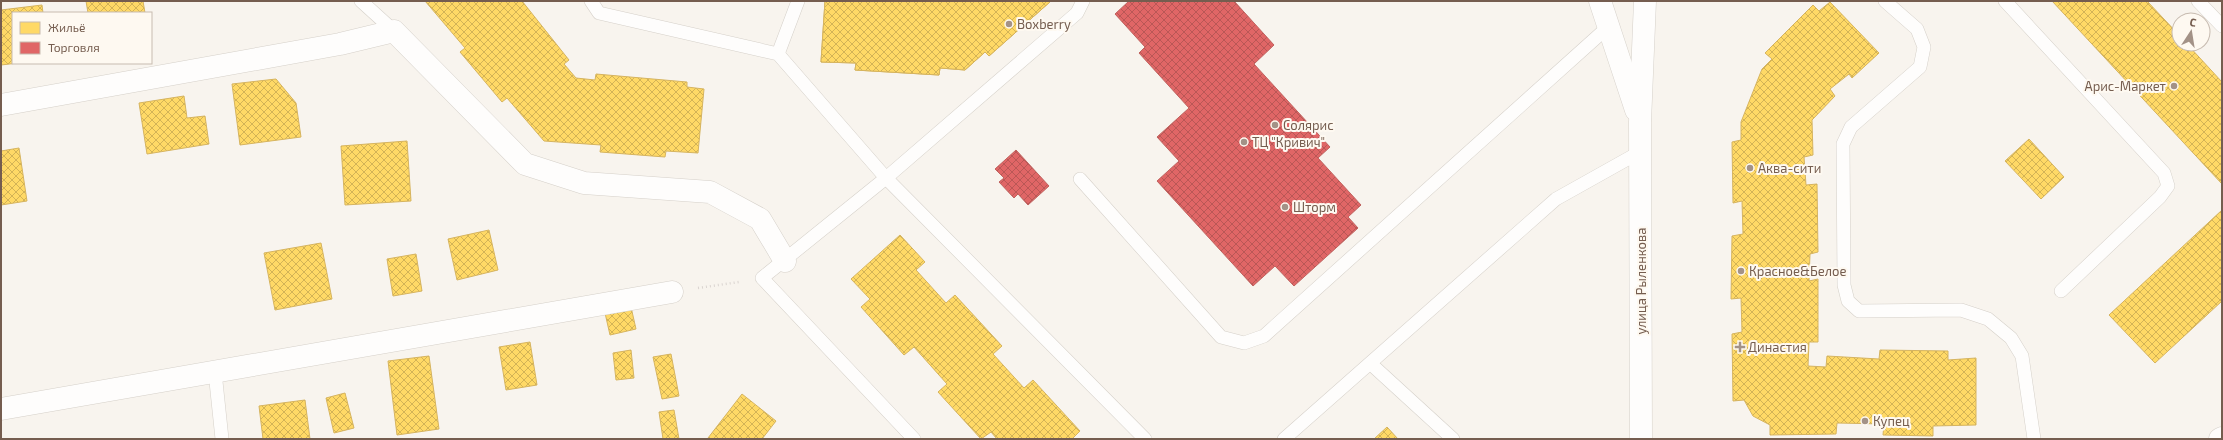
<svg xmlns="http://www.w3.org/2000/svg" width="2223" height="440" font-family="'Exo 2',sans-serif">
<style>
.homes{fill:url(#homes-cross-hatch);stroke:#d6b45f}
.shops{fill:url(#shops-cross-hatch);stroke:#c0635f}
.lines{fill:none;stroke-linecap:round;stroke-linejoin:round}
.service-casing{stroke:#d5d0c9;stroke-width:14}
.minor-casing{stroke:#d5d0c9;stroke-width:23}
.tertiary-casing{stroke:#d5d0c9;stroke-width:23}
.path{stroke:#dad4d0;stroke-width:2.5;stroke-dasharray:1 3;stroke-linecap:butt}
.service{stroke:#fefdfc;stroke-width:13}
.minor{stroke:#fefdfc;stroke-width:22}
.tertiary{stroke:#fefdfc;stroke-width:22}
.poi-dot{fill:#a39287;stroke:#fef9f1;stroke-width:1.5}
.labels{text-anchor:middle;stroke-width:4;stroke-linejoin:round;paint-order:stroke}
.poi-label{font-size:13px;fill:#755d4f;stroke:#fef9f1;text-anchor:start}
.street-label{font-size:13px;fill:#755d4f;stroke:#fef9f1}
</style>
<defs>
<pattern id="homes-cross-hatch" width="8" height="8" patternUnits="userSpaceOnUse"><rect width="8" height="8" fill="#ffd966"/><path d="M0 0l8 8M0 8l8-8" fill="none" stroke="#d3b356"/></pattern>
<pattern id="shops-cross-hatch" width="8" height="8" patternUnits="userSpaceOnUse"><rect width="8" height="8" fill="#e06666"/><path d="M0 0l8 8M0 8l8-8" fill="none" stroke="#ba5756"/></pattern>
</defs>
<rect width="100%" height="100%" fill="#f8f4ee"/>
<g class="homes">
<path d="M 86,1 L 143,1 L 145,13 L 88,13 Z"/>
<path d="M 425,1 L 522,1 L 569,60 L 564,64 L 576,78 L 595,80 L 596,74 L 687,82 L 687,87 L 704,89 L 698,153 L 666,151 L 665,157 L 600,152 L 601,145 L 544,141 L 507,98 L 502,102 L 460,52 L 465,48 Z"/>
<path d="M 825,1 L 1051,1 L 989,56 L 985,52 L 965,70 L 940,68 L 939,75 L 855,70 L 856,63 L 821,62 Z"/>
<path d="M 825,1 L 1051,1 L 989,56 L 985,52 L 965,70 L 940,68 L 939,75 L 855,70 L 856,63 L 821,62 Z"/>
<path d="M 2052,1 L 2147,1 L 2179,35 L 2179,44 L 2187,44 L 2222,82 L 2222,184 Z"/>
<path d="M 1830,2 L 1879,53 L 1852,78 L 1849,74 L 1830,89 L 1835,96 L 1812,120 L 1813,155 L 1804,157 L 1806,185 L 1817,184 L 1818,252 L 1810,254 L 1809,281 L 1818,279 L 1818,342 L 1809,342 L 1808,366 L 1826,367 L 1827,356 L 1879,359 L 1880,350 L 1948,351 L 1948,360 L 1976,358 L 1976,425 L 1933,426 L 1933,436 L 1883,435 L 1884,424 L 1837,423 L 1836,434 L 1770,435 L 1770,425 L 1753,416 L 1744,400 L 1733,401 L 1732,334 L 1742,332 L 1741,298 L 1731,299 L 1732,236 L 1743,234 L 1742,201 L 1733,203 L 1732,142 L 1741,140 L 1741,122 L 1762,69 L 1772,59 L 1765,53 L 1813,5 L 1819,11 Z"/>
<path d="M 42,5 L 43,13 L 13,13 L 13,63 L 18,63 L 1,65 L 1,10 Z"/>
<path d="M 276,79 L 296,103 L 301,137 L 240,145 L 232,84 Z"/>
<path d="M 184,96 L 187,118 L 205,116 L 209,144 L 147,154 L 139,103 Z"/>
<path d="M 2029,139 L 2064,177 L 2041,199 L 2005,161 Z"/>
<path d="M 407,141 L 411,201 L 345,205 L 341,146 Z"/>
<path d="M 19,148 L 27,201 L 1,205 L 1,151 Z"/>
<path d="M 2222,210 L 2222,301 L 2155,363 L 2109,315 Z"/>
<path d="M 489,230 L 498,270 L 457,280 L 448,239 Z"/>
<path d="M 900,235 L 925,262 L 916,270 L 946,303 L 955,295 L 1002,346 L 993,354 L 1024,388 L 1033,380 L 1080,431 L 1072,439 L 997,439 L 991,432 L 981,439 L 938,392 L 947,384 L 914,347 L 904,355 L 861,307 L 870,299 L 851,279 Z"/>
<path d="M 321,243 L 332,299 L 275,310 L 264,253 Z"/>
<path d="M 416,254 L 422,291 L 393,296 L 387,259 Z"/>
<path d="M 631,307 L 636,329 L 610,335 L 605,313 Z"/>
<path d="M 530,342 L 537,385 L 506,390 L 499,347 Z"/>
<path d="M 631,350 L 634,378 L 616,380 L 613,353 Z"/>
<path d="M 671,354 L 679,396 L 662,399 L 653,357 Z"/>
<path d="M 429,356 L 439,429 L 397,435 L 388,361 Z"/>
<path d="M 345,393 L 354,428 L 334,433 L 326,398 Z"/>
<path d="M 742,394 L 776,421 L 762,439 L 710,439 L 708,438 Z"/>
<path d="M 305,400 L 310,439 L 263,439 L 259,406 Z"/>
<path d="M 674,410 L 679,439 L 663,439 L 659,412 Z"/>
<path d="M 1387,427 L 1398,439 L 1374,439 Z"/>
</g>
<g class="shops">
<path d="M 1129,1 L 1234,1 L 1274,45 L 1254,64 L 1330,147 L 1318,158 L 1361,205 L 1348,217 L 1358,228 L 1294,286 L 1275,266 L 1253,286 L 1157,181 L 1179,161 L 1157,137 L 1189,108 L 1139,53 L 1145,47 L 1115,14 Z"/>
<path d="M 1016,150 L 1049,186 L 1028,205 L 1018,194 L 1014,198 L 999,182 L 1004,178 L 995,169 Z"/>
</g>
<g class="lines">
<g class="service-casing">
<g id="service">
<path d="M 361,1 L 394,31"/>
<path d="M 591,1 L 599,13 L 778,54 L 886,178 L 1145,439"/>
<path d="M 1885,1 L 1917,29 L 1924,47 L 1920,67 L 1851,127 L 1843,144 L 1844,285 L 1848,301 L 1859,311 L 1961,310 L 1988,319 L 2011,338 L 2022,356 L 2034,439"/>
<path d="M 2005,1 L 2164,173 L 2168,186 L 2160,197 L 2061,291"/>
<path d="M 2198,1 L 2222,26"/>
<path d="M 778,54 L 798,1"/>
<path d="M 1080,179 L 1221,337 L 1244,343 L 1264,336 L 1608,27"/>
<path d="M 1371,364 L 1453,439"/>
<path d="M 215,372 L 222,439"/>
<path d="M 914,439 L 762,278 L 886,178 L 1077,13 L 1083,1"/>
<path d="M 1284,439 L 1556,199 L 1640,152"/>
</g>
</g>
<g class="minor-casing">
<g id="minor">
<path d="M 1,105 L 340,44 L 394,31 L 525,164 L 584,183 L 710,192 L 760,219 L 785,261"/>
<path d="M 1,409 L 672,292"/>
</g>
</g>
<g class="tertiary-casing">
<g id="tertiary">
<path d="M 1600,1 L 1636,110"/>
<path d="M 1641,439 L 1640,122 L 1645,1"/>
<path d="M 2220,439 L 2222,438"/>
</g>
</g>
<path class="path" d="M 698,288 L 739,282"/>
<use href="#service" class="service"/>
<use href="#minor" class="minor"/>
<use href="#tertiary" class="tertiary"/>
</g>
<g class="poi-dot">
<circle cx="1009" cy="24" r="4"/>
<circle cx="2174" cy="86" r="4"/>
<circle cx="1275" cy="125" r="4"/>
<circle cx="1244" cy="142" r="4"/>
<circle cx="1750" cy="168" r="4"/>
<circle cx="1285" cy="207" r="4"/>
<circle cx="1741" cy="271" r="4"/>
<path d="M1738 341h4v4h4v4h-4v4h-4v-4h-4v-4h4z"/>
<circle cx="1865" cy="421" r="4"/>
</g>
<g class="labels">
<g class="poi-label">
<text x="1017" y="29">Boxberry</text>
<text x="2166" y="91" text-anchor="end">Арис-Маркет</text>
<text x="1283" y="130">Солярис</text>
<text x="1252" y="147">ТЦ "Кривич"</text>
<text x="1758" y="173">Аква-сити</text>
<text x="1293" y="212">Шторм</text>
<text x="1749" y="276">Красное&amp;Белое</text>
<text x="1748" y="352">Династия</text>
<text x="1873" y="426">Купец</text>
</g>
<g class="street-label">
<text transform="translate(1641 281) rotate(-90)" y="5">улица Рыленкова</text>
</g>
</g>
<rect width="2223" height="440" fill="none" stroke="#755d4f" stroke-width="4"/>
<rect x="12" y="12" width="140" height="52" fill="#fef9f1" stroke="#c7bbb0"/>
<rect x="20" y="22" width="20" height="12" fill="#ffd966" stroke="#c7bbb0"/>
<text x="48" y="32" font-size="12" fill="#755d4f">Жильё</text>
<rect x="20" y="42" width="20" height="12" fill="#e06666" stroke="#c7bbb0"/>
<text x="48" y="52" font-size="12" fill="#755d4f">Торговля</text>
<g transform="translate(2191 32) rotate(12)"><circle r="19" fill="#fef9f1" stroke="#c7bbb0"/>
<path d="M0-3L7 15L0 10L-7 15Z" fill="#a39287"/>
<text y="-6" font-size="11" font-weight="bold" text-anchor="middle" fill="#755d4f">С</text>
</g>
</svg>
